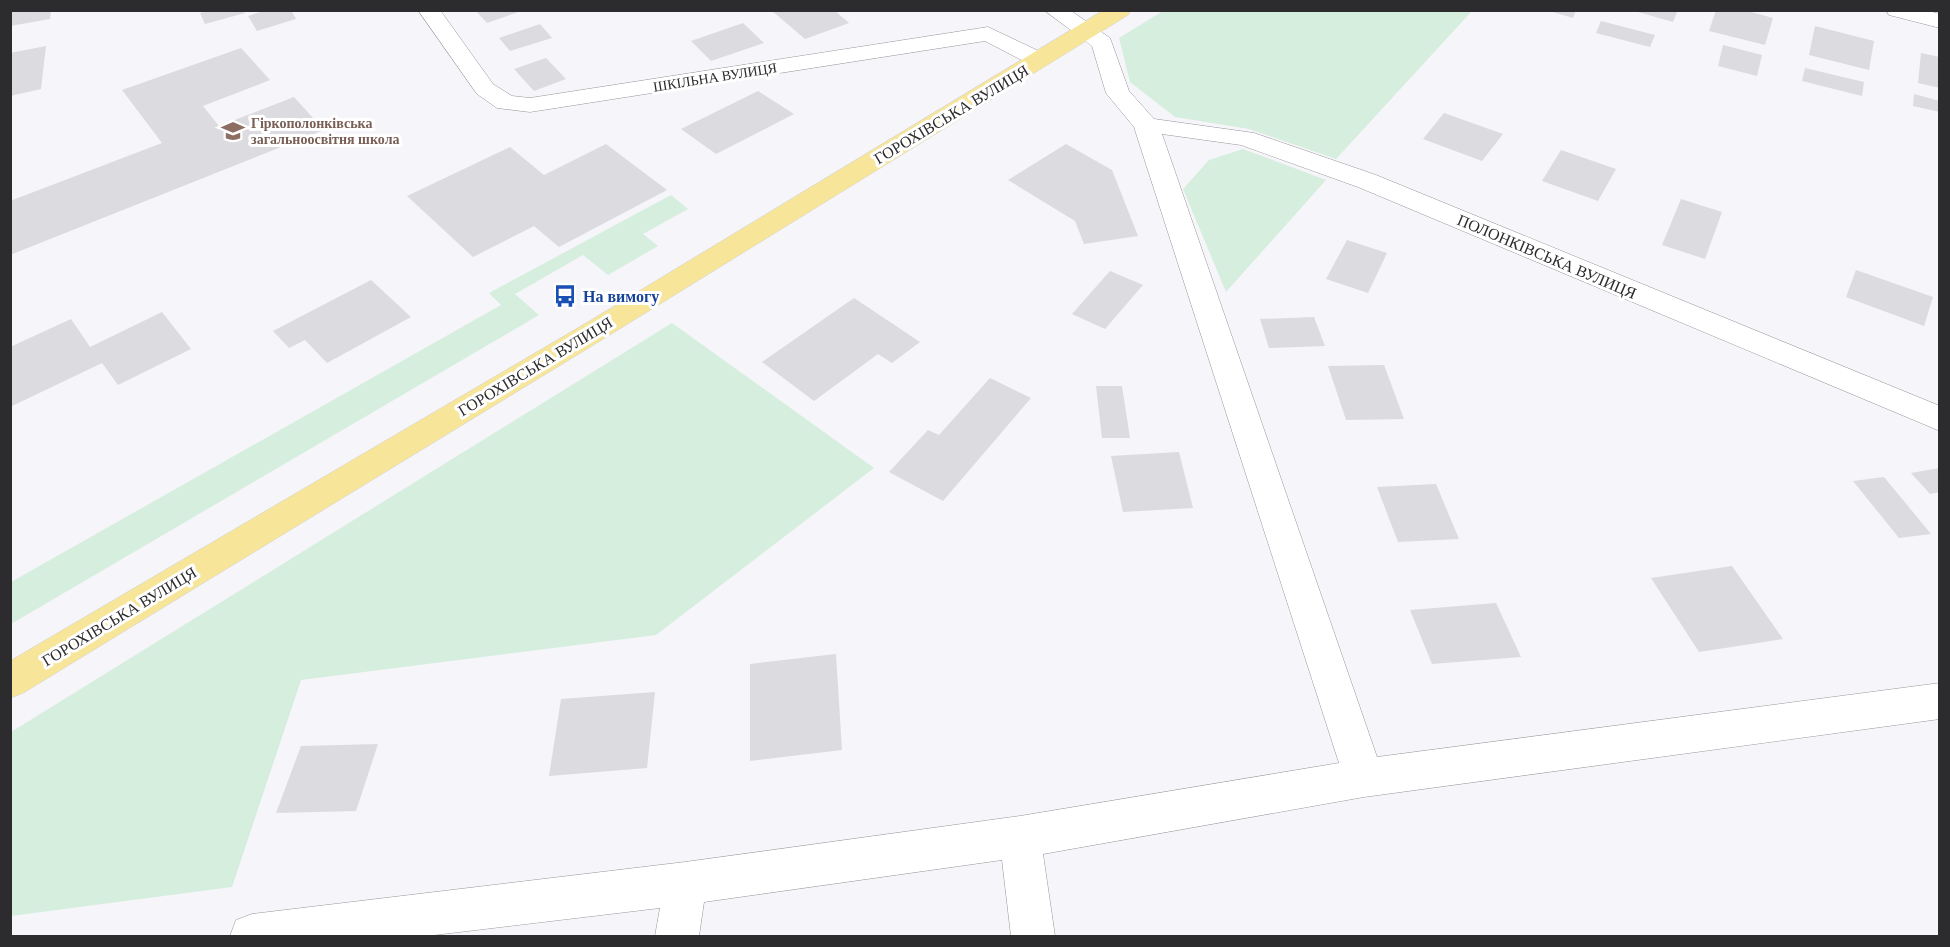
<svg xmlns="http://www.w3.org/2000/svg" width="1950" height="947" font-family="Georgia,serif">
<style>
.green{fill:#d6eede}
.building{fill:#dcdbdf}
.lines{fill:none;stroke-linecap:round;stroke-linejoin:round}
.minor-casing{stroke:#969598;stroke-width:1}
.primary-casing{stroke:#d1d0d1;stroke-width:1}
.minor{fill:#fff;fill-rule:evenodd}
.primary{fill:#f7e69a;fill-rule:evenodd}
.labels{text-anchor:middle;stroke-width:6;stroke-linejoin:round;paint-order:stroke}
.far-street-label{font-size:14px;fill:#2c2b2d;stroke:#fff}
.far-education-label{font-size:14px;font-weight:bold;fill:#785e54;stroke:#fff;text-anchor:start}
.street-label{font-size:16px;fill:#2c2b2d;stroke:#fff}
.transit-label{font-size:16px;font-weight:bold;fill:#164399;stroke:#fff;text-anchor:start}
</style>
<rect width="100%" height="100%" fill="#f6f5f9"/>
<g class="green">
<path d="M 1163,11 L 1163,10 L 1472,11 L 1336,159 L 1249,129 L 1175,117 L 1130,82 L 1119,38 Z"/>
<path d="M 1243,149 L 1326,180 L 1226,292 L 1183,189 L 1209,160 Z"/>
<path d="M 671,195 L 688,209 L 643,234 L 658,246 L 608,275 L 583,255 L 515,294 L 539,315 L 11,624 L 11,582 L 501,305 L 489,293 Z"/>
<path d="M 672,323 L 874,468 L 656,635 L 301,680 L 232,887 L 11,916 L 11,732 Z"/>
</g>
<g class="building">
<path d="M 10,10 L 51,10 L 50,19 L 10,26 Z"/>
<path d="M 211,10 L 243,10 L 245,13 L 205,24 L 200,13 Z"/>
<path d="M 267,10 L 291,10 L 296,19 L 257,31 L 248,16 Z"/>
<path d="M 475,10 L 521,10 L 521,11 L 487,23 Z"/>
<path d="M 771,10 L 834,10 L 849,23 L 805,39 Z"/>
<path d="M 1546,10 L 1576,10 L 1573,18 Z"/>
<path d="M 1631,10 L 1678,10 L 1673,22 Z"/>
<path d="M 1716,10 L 1744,10 L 1773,18 L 1765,45 L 1709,31 Z"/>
<path d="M 1601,21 L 1655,35 L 1650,47 L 1596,33 Z"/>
<path d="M 743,23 L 764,43 L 711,61 L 691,41 Z"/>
<path d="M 540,24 L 552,38 L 510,51 L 499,38 Z"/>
<path d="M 1815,26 L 1874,41 L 1869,70 L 1809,55 Z"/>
<path d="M 1723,45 L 1762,55 L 1757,76 L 1718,66 Z"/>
<path d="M 46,46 L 41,89 L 10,96 L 10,53 Z"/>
<path d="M 241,48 L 270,80 L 203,106 L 219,126 L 294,97 L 324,130 L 10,255 L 10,201 L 162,143 L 122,90 Z"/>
<path d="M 1921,53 L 1940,57 L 1940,88 L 1918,83 Z"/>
<path d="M 546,58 L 566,79 L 534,91 L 514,69 Z"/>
<path d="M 1805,68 L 1864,82 L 1862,96 L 1802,81 Z"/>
<path d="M 758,91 L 794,114 L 716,154 L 681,129 Z"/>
<path d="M 1914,94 L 1940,101 L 1940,112 L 1913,106 Z"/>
<path d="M 1444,113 L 1503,134 L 1482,161 L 1423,139 Z"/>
<path d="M 606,144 L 667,190 L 559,247 L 534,226 L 473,257 L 407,196 L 510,147 L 544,175 Z"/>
<path d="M 1066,144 L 1112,170 L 1138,236 L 1084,244 L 1075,221 L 1008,180 Z"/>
<path d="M 1561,150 L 1616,169 L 1598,201 L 1542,181 Z"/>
<path d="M 1681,199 L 1722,212 L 1705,259 L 1662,245 Z"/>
<path d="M 1347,240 L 1387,253 L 1368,293 L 1326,279 Z"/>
<path d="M 1856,270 L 1933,297 L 1924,326 L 1846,297 Z"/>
<path d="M 1110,271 L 1143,285 L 1105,329 L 1072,314 Z"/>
<path d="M 371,280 L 411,317 L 327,363 L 305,340 L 289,348 L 273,331 Z"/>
<path d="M 854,298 L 920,342 L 892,363 L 878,354 L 814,401 L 762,362 Z"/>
<path d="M 162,312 L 191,349 L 118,385 L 102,363 L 10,407 L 10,347 L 71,319 L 90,347 Z"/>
<path d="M 1314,317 L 1325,346 L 1269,348 L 1260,319 Z"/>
<path d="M 1384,365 L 1404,419 L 1346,420 L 1328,366 Z"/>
<path d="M 990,378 L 1031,398 L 943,501 L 889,472 L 928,430 L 939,435 Z"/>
<path d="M 1096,386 L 1122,386 L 1130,438 L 1102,438 Z"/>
<path d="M 1179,452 L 1193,508 L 1123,512 L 1111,456 Z"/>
<path d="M 1940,468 L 1940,492 L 1930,494 L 1911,473 Z"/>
<path d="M 1884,477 L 1931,534 L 1899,538 L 1853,481 Z"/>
<path d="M 1436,484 L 1459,539 L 1398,542 L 1377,487 Z"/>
<path d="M 1732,566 L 1783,639 L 1699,652 L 1651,578 Z"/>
<path d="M 1496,603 L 1521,657 L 1432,664 L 1410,610 Z"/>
<path d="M 836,654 L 842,750 L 750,761 L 750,664 Z"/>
<path d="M 655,692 L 647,768 L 549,776 L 561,699 Z"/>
<path d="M 378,744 L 356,811 L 276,813 L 301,746 Z"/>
</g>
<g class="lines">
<g class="minor-casing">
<g id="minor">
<path d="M 418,10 L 440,10 L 493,84 L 512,96 L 530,98 L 988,27 L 1047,55 L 1051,60 L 1047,65 L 1039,67 L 1031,65 L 985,41 L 530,112 L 497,108 L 477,94 Z"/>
<path d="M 1044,10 L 1070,10 L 1110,38 L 1129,91 L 1154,119 L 1254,133 L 1376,175 L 1940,406 L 1940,431 L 1358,187 L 1241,145 L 1162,134 L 1377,757 L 1940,683 L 1940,719 L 1364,797 L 1043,854 L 1055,936 L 1011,936 L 1002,860 L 704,902 L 699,936 L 655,936 L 660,908 L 426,936 L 230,936 L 236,920 L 252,914 L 685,862 L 1020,816 L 1339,763 L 1134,127 L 1106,93 L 1092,46 Z"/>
<path d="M 1886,10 L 1925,10 L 1940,14 L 1940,28 L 1889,15 Z"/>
</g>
</g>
<g class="primary-casing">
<path id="primary" d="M 1104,10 L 1131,10 L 1128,15 L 608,336 L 23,693 L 10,698 L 10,661 L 588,322 Z"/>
</g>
<use href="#minor" class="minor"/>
<use href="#primary" class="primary"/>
</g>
<defs>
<g id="school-bare" transform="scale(1.8)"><path d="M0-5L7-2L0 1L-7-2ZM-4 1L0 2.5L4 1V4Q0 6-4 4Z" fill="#8d6e63" stroke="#fff" stroke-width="2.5" paint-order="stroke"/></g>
<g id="bus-bare" transform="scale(1.8)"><path d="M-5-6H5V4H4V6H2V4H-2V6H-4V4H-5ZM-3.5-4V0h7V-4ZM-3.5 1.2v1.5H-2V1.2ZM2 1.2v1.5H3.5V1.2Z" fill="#1a4fb4" stroke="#fff" stroke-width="2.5" paint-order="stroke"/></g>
</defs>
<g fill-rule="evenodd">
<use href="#school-bare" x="233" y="131"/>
<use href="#bus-bare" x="565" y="296"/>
</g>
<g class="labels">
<g class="far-street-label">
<text transform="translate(715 77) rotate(-9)" y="5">ШКІЛЬНА ВУЛИЦЯ</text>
</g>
<g class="far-education-label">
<text x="251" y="128">Гіркополонківська<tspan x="251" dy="16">загальноосвітня школа</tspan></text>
</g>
<g class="street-label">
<text transform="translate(951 114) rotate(-31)" y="6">ГОРОХІВСЬКА ВУЛИЦЯ</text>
<text transform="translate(1547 256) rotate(23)" y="6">ПОЛОНКІВСЬКА ВУЛИЦЯ</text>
<text transform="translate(535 366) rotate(-31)" y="6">ГОРОХІВСЬКА ВУЛИЦЯ</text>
<text transform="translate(119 616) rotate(-31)" y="6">ГОРОХІВСЬКА ВУЛИЦЯ</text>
</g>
<g class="transit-label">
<text x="583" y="302">На вимогу</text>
</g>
</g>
<rect width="1950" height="947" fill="none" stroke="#2c2b2d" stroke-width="24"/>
</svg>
